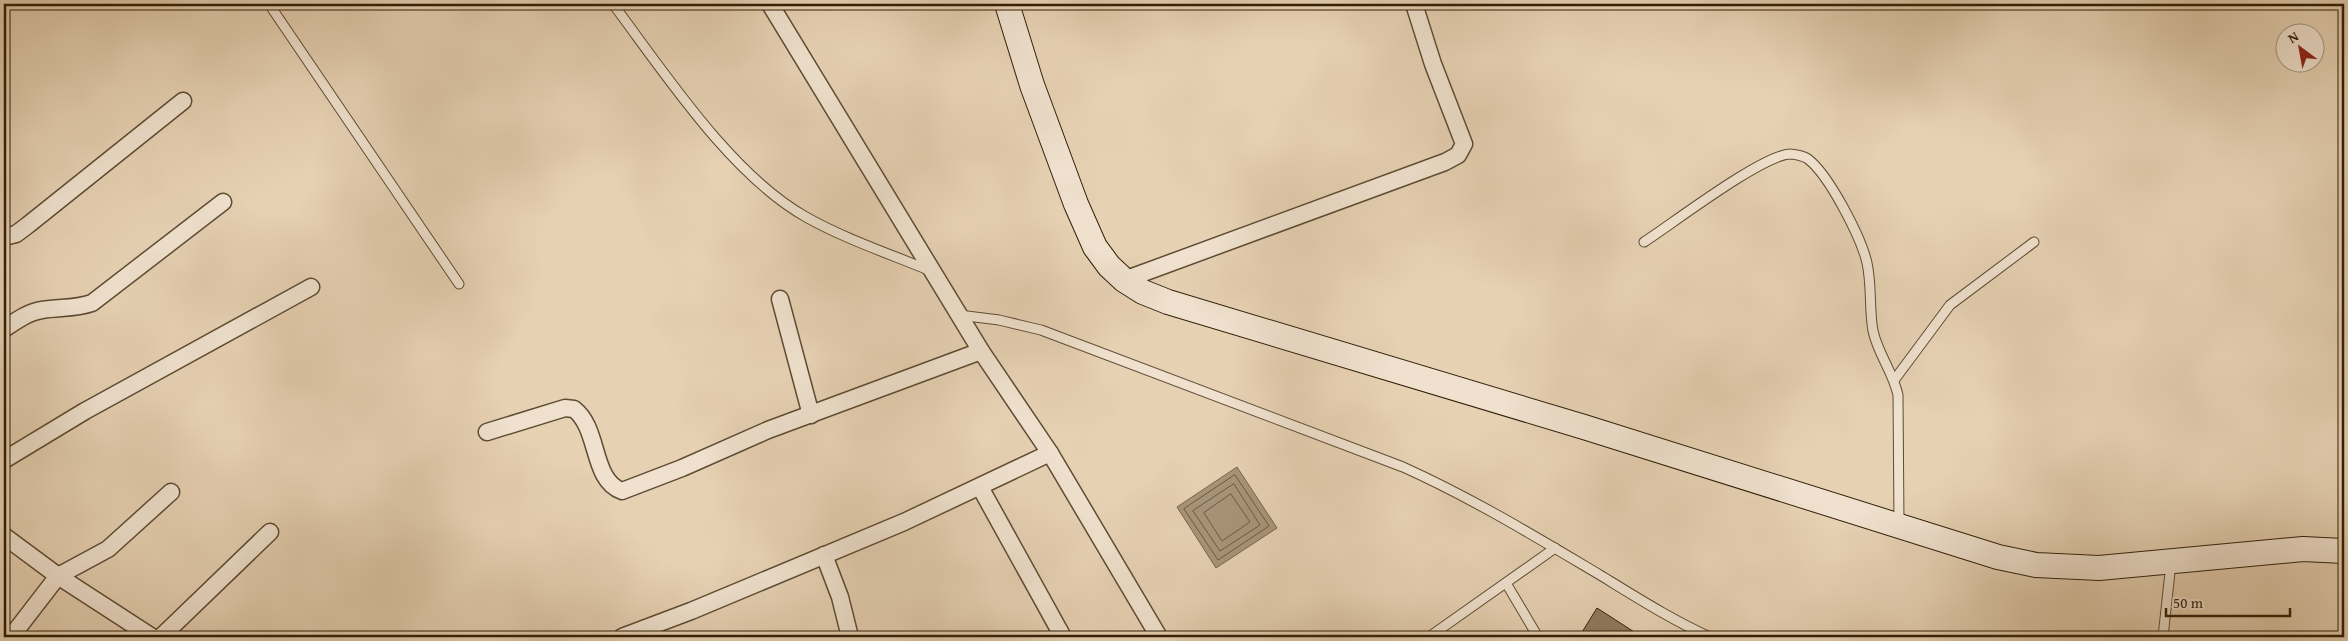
<svg xmlns="http://www.w3.org/2000/svg" width="2348" height="641" font-family="'Gentium Book Plus',serif">
<style>
.water{fill:#a89479;stroke:#78654b}
.lines{fill:none;stroke-linecap:round;stroke-linejoin:round}
.shore{stroke:#6c5a40;stroke-width:1}
.building{fill:#8f7c60;stroke:#301f07}
.lane-casing{stroke:#5e4c32;stroke-width:11}
.street-casing{stroke:#5e4c32;stroke-width:19}
.secondary-casing{stroke:#301f07;stroke-width:26}
.lane{stroke:#efe1ce;stroke-width:9}
.street{stroke:#efe1ce;stroke-width:16}
.secondary{stroke:#efe1ce;stroke-width:24}
</style>
<rect width="100%" height="100%" fill="#e6d1b3"/>
<filter id="stains"><feTurbulence type="fractalNoise" baseFrequency=".004" numOctaves="4"/><feColorMatrix values="0 0 0 0 .2 0 0 0 0 .09 0 0 0 0 .02 0 0 0 .5 -.17"/></filter>
<radialGradient id="worn" r=".72"><stop offset=".6" stop-color="#630" stop-opacity="0"/><stop offset="1" stop-color="#630" stop-opacity=".3"/></radialGradient>
<path class="water" d="M 1237,467 L 1277,528 L 1216,568 L 1177,507 Z"/>
<g class="lines">
<g class="shore">
<path d="M 1235,475 L 1269,526 L 1218,560 L 1184,509 Z"/>
<path d="M 1234,484 L 1260,525 L 1220,551 L 1193,511 Z"/>
<path d="M 1231,494 L 1250,522 L 1222,541 L 1204,513 Z"/>
</g>
</g>
<path class="building" d="M 1597,608 L 1642,637 L 1579,637 Z"/>
<g class="lines">
<g class="lane-casing">
<g id="lane">
<path d="M 269,4 L 459,284"/>
<path d="M 613,4 C 664,72 731,175 806,217 C 845,239 890,254 931,271"/>
<path d="M 1644,242 C 1672,224 1762,155 1790,154 C 1794,154 1804,156 1808,159 C 1829,175 1861,237 1867,263 C 1872,286 1869,309 1873,331 C 1878,354 1893,372 1898,395 L 1899,523"/>
<path d="M 959,315 L 999,320 L 1041,330 L 1403,467 C 1472,498 1536,537 1600,575 C 1636,597 1672,620 1710,637"/>
<path d="M 1895,379 L 1950,305 L 2034,242"/>
<path d="M 1506,583 L 1538,637"/>
<path d="M 1429,637 L 1555,548"/>
<path d="M 2163,637 L 2171,563"/>
</g>
</g>
<g class="street-casing">
<g id="street">
<path d="M 770,4 L 981,351 L 1050,453 L 1159,637"/>
<path d="M 4,237 L 16,234 L 28,225 L 183,101"/>
<path d="M 1124,280 L 1445,162 L 1458,155 L 1464,144 L 1433,64 L 1414,4"/>
<path d="M 780,299 L 811,415"/>
<path d="M 4,329 C 16,321 28,312 42,310 C 61,307 74,309 92,303 L 223,202"/>
<path d="M 487,432 L 565,408 L 574,409 C 600,429 591,480 622,491 L 682,468 L 768,430 L 981,351"/>
<path d="M 4,460 L 85,411 L 311,287"/>
<path d="M 980,487 L 1063,637"/>
<path d="M 4,536 L 58,576 L 152,637"/>
<path d="M 824,555 L 840,597 L 850,637"/>
<path d="M 11,637 L 58,576 L 108,549 L 171,492"/>
<path d="M 161,637 L 270,532"/>
<path d="M 622,637 L 691,611 L 904,522 L 1050,453"/>
</g>
</g>
<g class="secondary-casing">
<path id="secondary" d="M 1007,4 L 1032,85 L 1076,204 L 1095,247 L 1109,266 L 1124,280 L 1143,292 L 1168,302 L 1584,427 L 1998,557 L 2036,565 L 2099,568 L 2303,549 L 2344,551"/>
</g>
<use href="#lane" class="lane"/>
<use href="#street" class="street"/>
<use href="#secondary" class="secondary"/>
</g>
<rect width="2348" height="641" fill="none" stroke="#e6d1b3" stroke-width="20"/>
<rect x="5" y="5" width="2338" height="631" fill="none" stroke="#301f07" stroke-width="2.5"/>
<rect x="10" y="10" width="2328" height="621" fill="none" stroke="#301f07"/>
<g transform="translate(2300 48) rotate(328)"><circle r="24" fill="#efe1ce" stroke="#a3937e"/>
<path d="M0-4L9 19L0 12L-9 19Z" fill="#8f2418"/>
<text y="-8" font-size="14" font-weight="bold" text-anchor="middle" fill="#301f07">N</text>
</g>
<path d="M2166 608v8h124v-8" fill="none" stroke="#301f07" stroke-width="2.5"/>
<text x="2173" y="608" font-size="15" fill="#301f07" stroke="#efe1ce" stroke-width="4" paint-order="stroke">50 m</text>
<rect width="100%" height="100%" filter="url(#stains)"/>
<rect width="100%" height="100%" fill="url(#worn)"/>
</svg>
